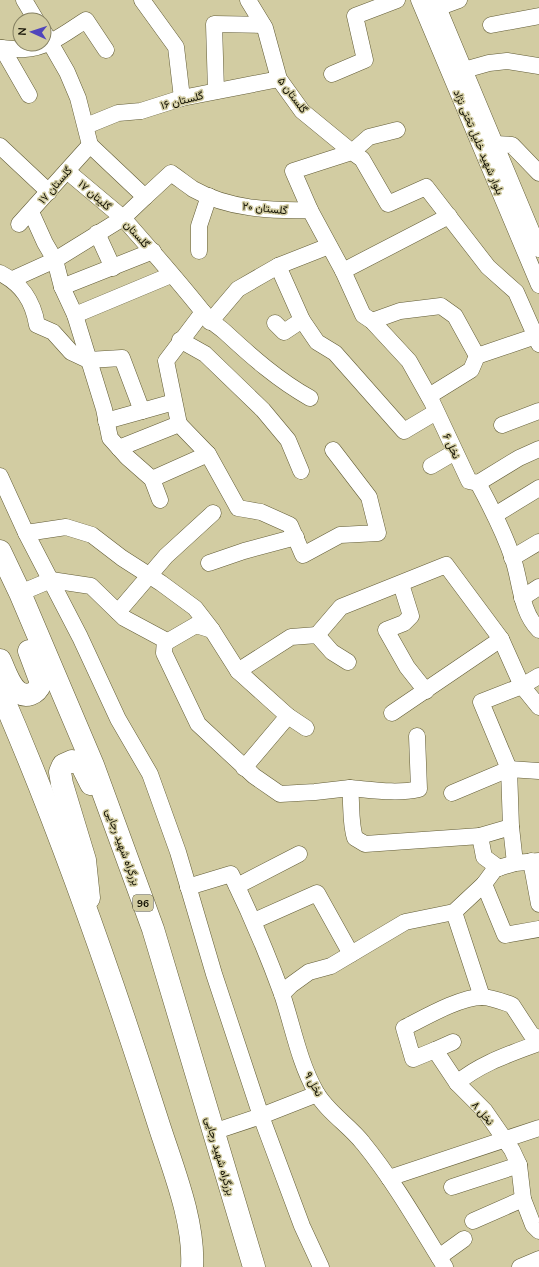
<svg xmlns="http://www.w3.org/2000/svg" width="539" height="1267" font-family="'Nunito Sans',Vazirmatn,sans-serif">
<style>
.lines{fill:none;stroke-linecap:round;stroke-linejoin:round}
.minor-casing{stroke:#625c36;stroke-width:17}
.highway-casing{stroke:#625c36;stroke-width:23}
.minor{stroke:#fff;stroke-width:16}
.highway{stroke:#fff;stroke-width:22}
.labels{text-anchor:middle;stroke-width:3;stroke-linejoin:round;paint-order:stroke}
.shield{fill:#d2cca2;stroke:#4b4832;stroke-width:1}
.shield-label{font-size:10px;font-weight:bold;fill:#110f02}
.street-label{font-size:11px;fill:#110f02;stroke:#d2cca2}
</style>
<rect width="100%" height="100%" fill="#d2cca2"/>
<g class="lines">
<g class="minor-casing">
<g id="minor">
<path d="M 24,0 L 36,20"/>
<path d="M 142,0 L 176,47 L 182,98"/>
<path d="M 248,0 L 265,28 L 279,79 L 302,111 L 352,152 L 369,137 L 397,130"/>
<path d="M 419,0 L 539,285"/>
<path d="M 435,0 L 539,249"/>
<path d="M 429,11 L 459,0"/>
<path d="M 491,25 L 539,16"/>
<path d="M 44,32 L 67,72 L 78,98 L 90,145 L 145,197 L 123,218 C 150,249 177,279 203,312 L 166,361 L 179,424"/>
<path d="M 0,48 C 8,48 17,50 25,49 C 48,48 68,31 86,20 L 106,50"/>
<path d="M 2,48 L 29,95"/>
<path d="M 464,70 L 489,63 L 507,61 L 539,66"/>
<path d="M 332,74 L 365,60 L 355,16 L 397,0"/>
<path d="M 216,91 L 214,24 L 263,25"/>
<path d="M 86,126 L 118,113 L 141,111 L 182,98 L 279,79"/>
<path d="M 495,144 L 512,145 L 539,173"/>
<path d="M 0,146 L 49,192"/>
<path d="M 145,197 L 171,173 C 178,178 186,184 193,189 C 228,209 271,211 310,210 L 343,271 L 363,315 L 372,321 L 409,361 L 432,402 L 469,481 L 478,483 C 491,507 504,532 513,559 C 521,582 520,611 539,630"/>
<path d="M 310,210 L 293,171 L 352,152 L 362,159 L 388,204 L 426,187 L 488,267 L 516,292 L 539,344"/>
<path d="M 31,212 L 45,243 L 55,260 L 62,287 L 75,315 L 104,409 L 110,438 L 127,457 L 152,479 L 160,500"/>
<path d="M 19,224 L 90,145"/>
<path d="M 97,233 L 113,268"/>
<path d="M 199,251 L 199,226 L 209,196"/>
<path d="M 343,271 L 449,216"/>
<path d="M 0,273 C 22,284 33,301 37,325 L 53,332 L 71,352 L 88,360 L 122,358 L 142,411 L 174,402"/>
<path d="M 13,279 L 55,260 L 123,218 L 67,171"/>
<path d="M 62,287 L 153,251"/>
<path d="M 203,312 C 211,323 216,324 225,332 C 252,357 278,380 310,398"/>
<path d="M 75,315 L 171,275"/>
<path d="M 302,320 L 317,342 L 335,353 L 404,431 L 436,412"/>
<path d="M 372,321 L 400,311 L 441,306 L 455,316 L 477,356"/>
<path d="M 210,322 L 238,289 L 278,266"/>
<path d="M 275,323 L 284,332 L 302,320 L 278,266 L 329,246"/>
<path d="M 180,340 L 205,354 L 263,410 L 288,440 L 301,471"/>
<path d="M 429,396 L 471,370 L 477,356 L 536,336"/>
<path d="M 106,421 L 142,411"/>
<path d="M 502,425 L 539,411"/>
<path d="M 119,448 L 179,424 L 208,454 L 238,508 L 261,512 L 290,525 L 303,555 L 340,535 L 378,533 L 369,497 L 333,450"/>
<path d="M 431,466 L 455,452"/>
<path d="M 0,476 L 26,533 L 80,637 L 118,719 L 150,774 L 178,852 L 214,974 L 261,1116 L 302,1226 L 321,1267"/>
<path d="M 152,479 L 208,454"/>
<path d="M 478,483 L 519,458 L 539,449"/>
<path d="M 495,515 L 539,488"/>
<path d="M 26,533 L 66,527 L 92,535 L 122,558 L 161,583 L 195,608 L 212,630 L 238,671 L 288,716 L 306,728"/>
<path d="M 512,558 L 539,542"/>
<path d="M 209,563 L 244,551 L 296,537"/>
<path d="M 401,584 L 411,616 L 404,623 L 386,630 L 407,667 L 426,691"/>
<path d="M 20,593 L 51,580 L 91,586 L 124,618 L 165,640 L 164,653 L 198,724 L 254,776 L 280,794 L 315,792 L 350,788 C 352,804 350,823 355,838 L 365,844 L 480,836 L 484,857 L 499,868"/>
<path d="M 522,598 L 539,587"/>
<path d="M 118,612 L 166,556 L 213,513"/>
<path d="M 317,635 L 341,607 L 446,565 L 501,639 L 522,686 L 539,707"/>
<path d="M 165,643 L 196,625 L 212,630"/>
<path d="M 238,671 L 291,637 L 317,635 L 332,652 L 348,662"/>
<path d="M 392,713 L 501,639"/>
<path d="M 244,768 L 288,716"/>
<path d="M 350,788 C 373,790 397,794 419,789 L 417,736"/>
<path d="M 452,793 L 509,769 L 539,771"/>
<path d="M 480,836 L 511,827"/>
<path d="M 531,861 L 539,904"/>
<path d="M 515,863 L 511,827 L 509,769 L 481,702 L 522,686 L 539,676"/>
<path d="M 484,884 L 505,935 L 539,929"/>
<path d="M 237,886 L 299,854"/>
<path d="M 188,887 L 231,874 C 250,913 267,953 282,994 C 293,1027 299,1062 316,1092 C 327,1112 349,1125 363,1143 C 394,1181 419,1225 445,1267"/>
<path d="M 454,912 L 482,997"/>
<path d="M 254,921 L 317,893 L 351,954"/>
<path d="M 282,994 L 291,985 L 309,972 L 331,966 L 405,922 L 454,912 L 484,884 L 495,869 L 515,863 L 539,861"/>
<path d="M 539,1039 L 531,1034 L 512,1005 C 503,1002 491,997 482,997 C 460,997 424,1018 404,1028 L 413,1059 L 435,1050 L 457,1083 L 485,1111 L 512,1150 L 519,1165 L 523,1199 L 533,1225 L 539,1231"/>
<path d="M 435,1050 L 453,1042"/>
<path d="M 457,1083 C 481,1063 510,1054 539,1043"/>
<path d="M 213,1132 L 261,1116 L 317,1094"/>
<path d="M 389,1178 L 539,1128"/>
<path d="M 452,1187 L 519,1165"/>
<path d="M 473,1221 L 523,1199"/>
<path d="M 439,1257 L 464,1239"/>
<path d="M 520,1267 L 539,1259"/>
</g>
</g>
<g class="highway-casing">
<g id="highway">
<path d="M 0,551 L 20,593 L 93,765 L 153,929 L 254,1267"/>
<path d="M 0,660 C 6,672 13,700 31,694 C 37,692 39,688 41,683 L 29,651"/>
<path d="M 0,691 C 60,829 111,975 157,1119 C 171,1164 195,1220 192,1267"/>
<path d="M 89,898 L 85,860 L 62,784 L 60,772 L 63,765 L 72,761 L 81,764 L 91,784"/>
</g>
</g>
<use href="#minor" class="minor"/>
<use href="#highway" class="highway"/>
</g>
<g class="labels">
<rect class="shield" x="133" y="895" width="20" height="16" rx="3"/>
<g class="shield-label">
<text x="143" y="907">96</text>
</g>
<g class="street-label">
<text transform="translate(293 95) rotate(53)" y="4">گلستان ۵</text>
<text transform="translate(182 100) rotate(-14)" y="4">گلستان ۱۶</text>
<text transform="translate(479 142) rotate(67)" y="4">بلوار شهید خلیل تختی نژاد</text>
<text transform="translate(55 185) rotate(-49)" y="4">گلستان ۱۷</text>
<text transform="translate(95 195) rotate(41)" y="4">گلیتان ۱۷</text>
<text transform="translate(265 208) rotate(6)" y="4">گلستان ۲۰</text>
<text transform="translate(137 234) rotate(48)" y="4">گلستان</text>
<text transform="translate(452 446) rotate(65)" y="4">نخل ۶</text>
<text transform="translate(123 847) rotate(70)" y="4">بزرگراه شهید رجایی</text>
<text transform="translate(314 1084) rotate(61)" y="4">نخل ۹</text>
<text transform="translate(483 1113) rotate(49)" y="4">نخل ۸</text>
<text transform="translate(220 1156) rotate(74)" y="4">بزرگراه شهید رجایی</text>
</g>
</g>
<g transform="translate(32 32) rotate(273)"><circle r="19" fill="#d2cca2" stroke="#858062"/>
<path d="M0-3L7 15L0 10L-7 15Z" fill="#5045bc"/>
<text y="-6" font-size="11" font-weight="bold" text-anchor="middle" fill="#110f02">N</text>
</g>
</svg>
